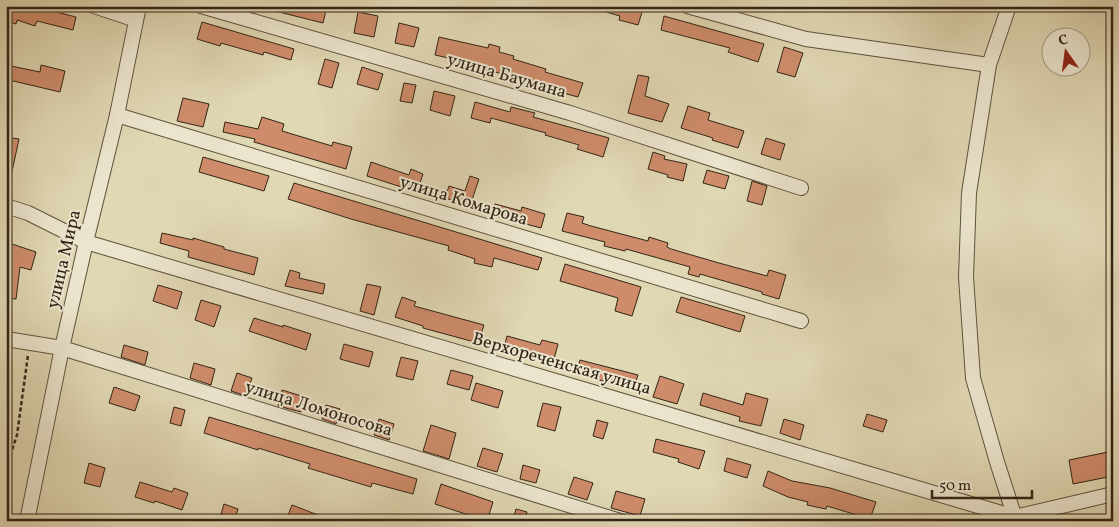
<svg xmlns="http://www.w3.org/2000/svg" width="1119" height="527" font-family="Vollkorn,serif">
<style>
.building{fill:#ce8c6a;stroke:#322516}
.lines{fill:none;stroke-linecap:round;stroke-linejoin:round}
.minor-casing{stroke:#5e523d;stroke-width:16}
.path{stroke:#322516;stroke-width:2.5;stroke-dasharray:4 2.5;stroke-linecap:butt}
.minor{stroke:#ebe5ce;stroke-width:14}
.labels{text-anchor:middle;stroke-width:4;stroke-linejoin:round;paint-order:stroke}
.street-label{font-size:18px;fill:#322516;stroke:#ebe5ce}
</style>
<rect width="100%" height="100%" fill="#e0d7b3"/>
<filter id="stains"><feTurbulence type="fractalNoise" baseFrequency=".004" numOctaves="4"/><feColorMatrix values="0 0 0 0 .2 0 0 0 0 .09 0 0 0 0 .02 0 0 0 .5 -.17"/></filter>
<radialGradient id="worn" r=".72"><stop offset=".6" stop-color="#630" stop-opacity="0"/><stop offset="1" stop-color="#630" stop-opacity=".3"/></radialGradient>
<g class="building">
<path d="M 6,6 L 42,6 L 41,8 L 76,17 L 73,30 L 37,21 L 35,26 L 17,20 L 16,24 L 6,21 Z"/>
<path d="M 271,6 L 327,6 L 323,23 L 271,10 Z"/>
<path d="M 596,6 L 630,6 L 643,9 L 638,25 L 619,20 L 620,16 L 595,9 Z"/>
<path d="M 358,12 L 378,16 L 374,37 L 354,33 Z"/>
<path d="M 664,16 L 764,44 L 758,62 L 728,52 L 730,48 L 661,30 Z"/>
<path d="M 202,22 L 294,49 L 291,60 L 264,52 L 263,55 L 221,43 L 220,46 L 197,39 Z"/>
<path d="M 399,23 L 419,28 L 414,47 L 395,43 Z"/>
<path d="M 439,37 L 488,48 L 489,44 L 500,47 L 499,52 L 514,56 L 513,59 L 546,69 L 545,72 L 583,83 L 578,97 L 541,87 L 540,89 L 522,84 L 523,79 L 483,69 L 484,66 L 435,55 Z"/>
<path d="M 784,47 L 803,53 L 795,77 L 777,72 Z"/>
<path d="M 325,59 L 339,63 L 332,88 L 318,84 Z"/>
<path d="M 41,65 L 65,71 L 60,92 L 9,80 L 11,66 L 40,72 Z"/>
<path d="M 362,67 L 383,74 L 378,90 L 357,84 Z"/>
<path d="M 638,75 L 649,77 L 645,96 L 669,104 L 662,122 L 628,113 Z"/>
<path d="M 404,83 L 416,85 L 412,103 L 400,101 Z"/>
<path d="M 434,91 L 455,96 L 450,116 L 430,110 Z"/>
<path d="M 183,98 L 209,104 L 203,127 L 177,121 Z"/>
<path d="M 475,102 L 510,112 L 511,107 L 535,113 L 533,117 L 609,138 L 603,157 L 577,149 L 579,145 L 545,135 L 546,133 L 491,118 L 490,123 L 471,118 Z"/>
<path d="M 688,106 L 710,113 L 708,120 L 744,131 L 738,148 L 712,140 L 713,138 L 681,128 Z"/>
<path d="M 262,117 L 284,124 L 282,131 L 332,146 L 333,142 L 352,147 L 346,169 L 254,142 L 255,139 L 223,132 L 225,122 L 258,129 Z"/>
<path d="M 6,137 L 19,139 L 11,176 L 6,176 Z"/>
<path d="M 766,138 L 785,144 L 780,160 L 761,154 Z"/>
<path d="M 653,152 L 665,156 L 664,159 L 687,164 L 683,181 L 667,177 L 668,175 L 648,169 Z"/>
<path d="M 203,157 L 269,176 L 264,191 L 199,172 Z"/>
<path d="M 371,162 L 409,175 L 411,169 L 423,174 L 417,192 L 367,176 Z"/>
<path d="M 707,170 L 729,176 L 725,189 L 703,183 Z"/>
<path d="M 470,176 L 479,179 L 470,206 L 445,198 L 449,186 L 465,191 Z"/>
<path d="M 752,181 L 767,186 L 762,205 L 747,201 Z"/>
<path d="M 294,183 L 542,258 L 538,270 L 494,258 L 492,267 L 474,263 L 475,259 L 448,250 L 449,246 L 351,219 L 288,199 Z"/>
<path d="M 495,204 L 521,211 L 522,207 L 545,214 L 541,228 L 492,215 Z"/>
<path d="M 567,213 L 584,217 L 582,223 L 591,226 L 648,241 L 649,237 L 668,243 L 667,247 L 671,249 L 719,263 L 767,276 L 769,270 L 786,275 L 779,299 L 762,294 L 762,292 L 700,274 L 699,277 L 688,274 L 690,267 L 626,249 L 625,251 L 604,246 L 605,242 L 562,231 Z"/>
<path d="M 162,233 L 193,240 L 193,238 L 224,247 L 224,249 L 258,258 L 254,275 L 188,257 L 189,251 L 160,243 Z"/>
<path d="M 6,242 L 36,252 L 31,270 L 20,267 L 16,299 L 6,298 Z"/>
<path d="M 565,264 L 641,287 L 632,316 L 615,311 L 618,298 L 560,281 Z"/>
<path d="M 290,270 L 300,273 L 299,278 L 325,284 L 323,294 L 285,286 Z"/>
<path d="M 367,284 L 381,287 L 374,315 L 360,311 Z"/>
<path d="M 158,285 L 182,292 L 177,309 L 153,301 Z"/>
<path d="M 402,297 L 416,302 L 414,306 L 484,325 L 478,343 L 423,328 L 423,326 L 395,317 Z"/>
<path d="M 681,297 L 745,316 L 740,332 L 676,312 Z"/>
<path d="M 201,300 L 221,306 L 214,327 L 195,320 Z"/>
<path d="M 254,318 L 283,327 L 283,325 L 311,334 L 306,350 L 249,331 Z"/>
<path d="M 507,336 L 540,345 L 542,340 L 558,344 L 553,363 L 525,356 L 524,358 L 503,352 Z"/>
<path d="M 344,344 L 373,352 L 369,367 L 340,359 Z"/>
<path d="M 124,345 L 148,352 L 145,365 L 121,357 Z"/>
<path d="M 401,357 L 418,361 L 413,380 L 396,376 Z"/>
<path d="M 580,360 L 638,375 L 633,390 L 576,373 Z"/>
<path d="M 194,363 L 215,369 L 211,385 L 190,378 Z"/>
<path d="M 451,370 L 473,376 L 469,390 L 447,384 Z"/>
<path d="M 237,373 L 252,378 L 246,396 L 231,391 Z"/>
<path d="M 660,376 L 684,384 L 677,404 L 653,397 Z"/>
<path d="M 476,383 L 503,391 L 498,408 L 471,400 Z"/>
<path d="M 114,387 L 140,396 L 135,411 L 109,403 Z"/>
<path d="M 282,390 L 305,397 L 301,412 L 278,406 Z"/>
<path d="M 703,393 L 743,405 L 746,393 L 768,399 L 761,426 L 739,421 L 740,417 L 700,405 Z"/>
<path d="M 543,403 L 561,407 L 555,431 L 537,426 Z"/>
<path d="M 326,405 L 340,409 L 336,424 L 322,419 Z"/>
<path d="M 174,407 L 185,410 L 181,426 L 170,423 Z"/>
<path d="M 867,414 L 887,420 L 883,432 L 863,426 Z"/>
<path d="M 209,417 L 417,479 L 413,494 L 372,483 L 371,487 L 308,468 L 310,464 L 258,448 L 258,450 L 204,433 Z"/>
<path d="M 379,419 L 394,424 L 389,440 L 374,435 Z"/>
<path d="M 784,419 L 804,425 L 800,440 L 780,433 Z"/>
<path d="M 597,420 L 608,423 L 603,439 L 593,436 Z"/>
<path d="M 431,425 L 456,433 L 449,459 L 423,451 Z"/>
<path d="M 656,439 L 705,451 L 699,469 L 678,462 L 679,459 L 653,452 Z"/>
<path d="M 483,448 L 503,454 L 497,472 L 477,466 Z"/>
<path d="M 1113,451 L 1113,476 L 1073,484 L 1069,460 Z"/>
<path d="M 727,458 L 751,465 L 747,478 L 724,471 Z"/>
<path d="M 89,463 L 105,468 L 100,487 L 84,483 Z"/>
<path d="M 523,465 L 540,470 L 536,483 L 520,479 Z"/>
<path d="M 768,471 L 792,481 L 830,488 L 876,502 L 870,519 L 827,506 L 826,509 L 807,505 L 808,502 L 788,497 L 763,486 Z"/>
<path d="M 574,477 L 593,483 L 587,500 L 568,494 Z"/>
<path d="M 140,482 L 172,492 L 174,488 L 188,493 L 182,510 L 155,501 L 154,503 L 135,497 Z"/>
<path d="M 441,484 L 493,502 L 487,521 L 435,504 Z"/>
<path d="M 616,491 L 645,499 L 640,516 L 611,508 Z"/>
<path d="M 224,504 L 238,509 L 234,521 L 219,521 Z"/>
<path d="M 292,505 L 331,520 L 331,521 L 286,521 Z"/>
<path d="M 516,509 L 527,512 L 525,521 L 513,521 Z"/>
</g>
<g class="lines">
<g class="minor-casing">
<g id="minor">
<path d="M 94,6 L 136,20"/>
<path d="M 201,6 L 570,113 L 801,188"/>
<path d="M 687,6 L 806,39 L 989,65"/>
<path d="M 1009,6 L 989,65 L 969,193 L 966,277 L 973,378 L 997,462 L 1016,521"/>
<path d="M 117,115 L 801,321"/>
<path d="M 6,206 L 28,213 L 86,242 L 1015,517 L 1113,494"/>
<path d="M 6,339 L 62,348 L 620,521"/>
<path d="M 27,521 L 62,348 L 86,242 L 117,115 L 139,6"/>
</g>
</g>
<path class="path" d="M 6,468 L 17,435 L 28,355"/>
<use href="#minor" class="minor"/>
</g>
<g class="labels">
<g class="street-label">
<text transform="translate(507 75) rotate(16)" y="6">улица Баумана</text>
<text transform="translate(464 200) rotate(17)" y="6">улица Комарова</text>
<text transform="translate(63 259) rotate(-77)" y="6">улица Мира</text>
<text transform="translate(562 363) rotate(16)" y="6">Верхореченская улица</text>
<text transform="translate(319 408) rotate(17)" y="6">улица Ломоносова</text>
</g>
</g>
<rect width="1119" height="527" fill="none" stroke="#e0d7b3" stroke-width="25"/>
<rect x="8" y="8" width="1104" height="512" fill="none" stroke="#322516" stroke-width="2.5"/>
<rect x="12" y="12" width="1094" height="502" fill="none" stroke="#322516"/>
<g transform="translate(1066 52) rotate(346)"><circle r="24" fill="#ebe5ce" stroke="#a19884"/>
<path d="M0-4L9 19L0 12L-9 19Z" fill="#8f2418"/>
<text y="-8" font-size="14" font-weight="bold" text-anchor="middle" fill="#322516">С</text>
</g>
<path d="M932 490v8h100v-8" fill="none" stroke="#322516" stroke-width="2.5"/>
<text x="939" y="490" font-size="15" fill="#322516" stroke="#ebe5ce" stroke-width="4" paint-order="stroke">50 m</text>
<rect width="100%" height="100%" filter="url(#stains)"/>
<rect width="100%" height="100%" fill="url(#worn)"/>
</svg>
